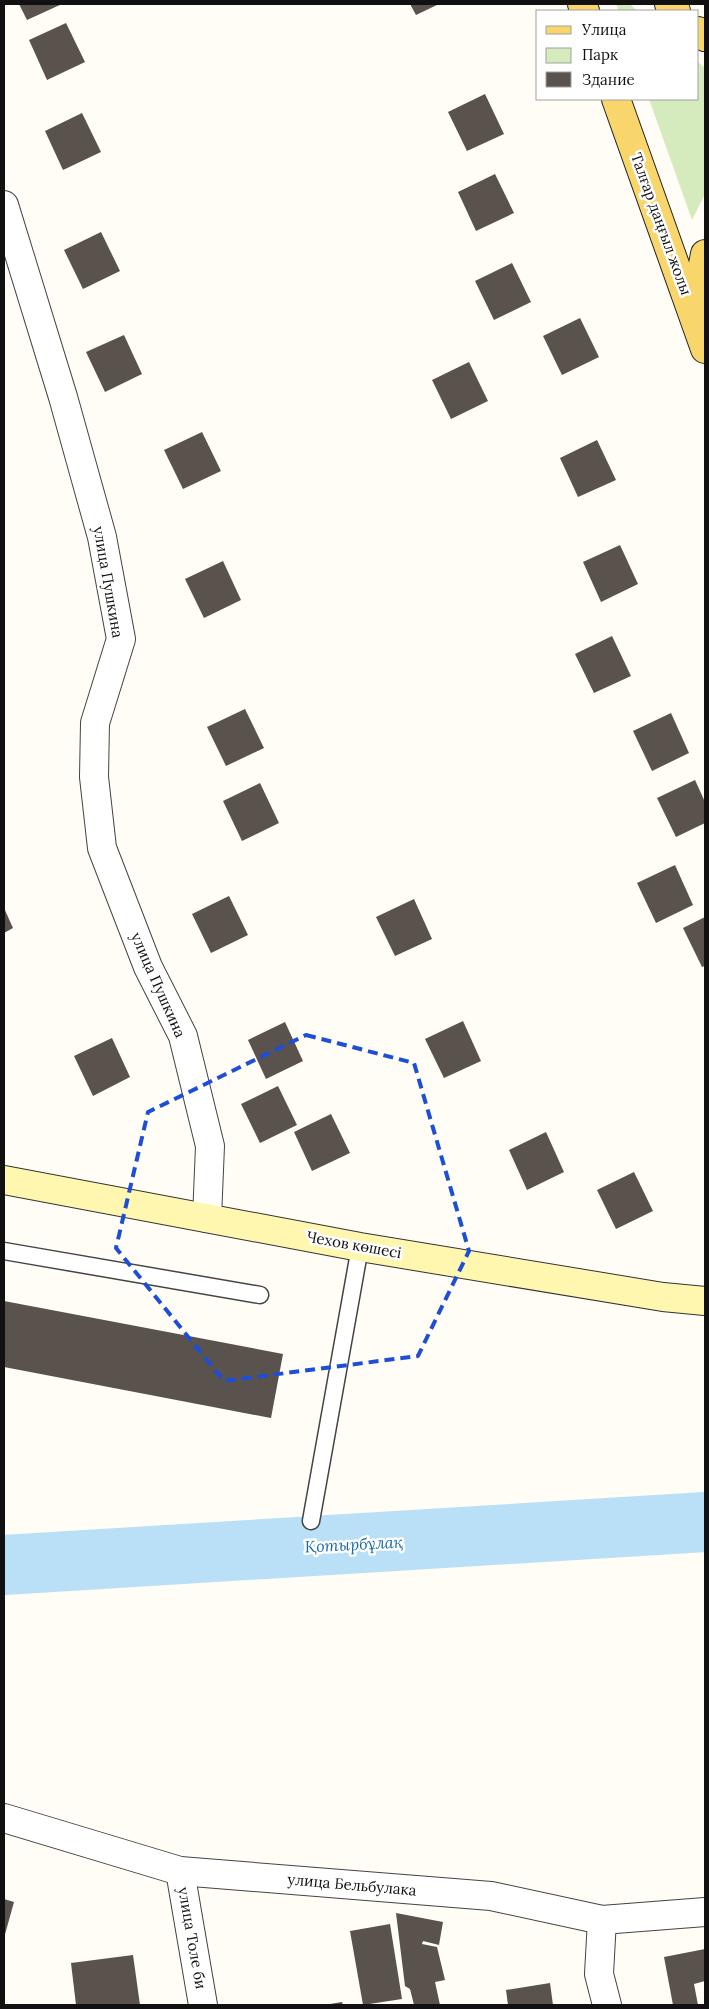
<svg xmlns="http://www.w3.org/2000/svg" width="709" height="2009" font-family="Lora,serif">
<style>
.green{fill:#d5ebbd}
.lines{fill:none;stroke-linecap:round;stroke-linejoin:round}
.river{stroke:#b9e0f7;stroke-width:60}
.building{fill:#5a524d}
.service-casing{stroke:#444;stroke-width:19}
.minor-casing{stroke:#444;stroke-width:30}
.secondary-casing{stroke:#333;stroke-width:30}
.primary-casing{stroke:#222;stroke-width:30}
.service{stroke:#fff;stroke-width:16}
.minor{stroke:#fff;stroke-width:28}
.secondary{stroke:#fff6b0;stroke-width:28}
.primary{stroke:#f9d66b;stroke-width:28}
.marked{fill:none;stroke:#1d4ed8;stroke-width:4;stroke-dasharray:10 6;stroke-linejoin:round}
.labels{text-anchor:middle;stroke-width:5;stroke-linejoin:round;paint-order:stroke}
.street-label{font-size:15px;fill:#111;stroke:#fff}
.water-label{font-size:16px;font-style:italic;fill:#1768a6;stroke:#fff}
</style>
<rect width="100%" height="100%" fill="#fffdf5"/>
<g class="green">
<path d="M 616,4 L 630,4 L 637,11 L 619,11 Z"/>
<path d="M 698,62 L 705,68 L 705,194 L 692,220 L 649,99 L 698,99 Z"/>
</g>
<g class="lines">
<path class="river" d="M 4,1565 L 705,1522"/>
</g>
<g class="building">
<path d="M 19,4 L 62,4 L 27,20 Z"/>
<path d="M 410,4 L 439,4 L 416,15 Z"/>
<path d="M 66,23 L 85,62 L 47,80 L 29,40 Z"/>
<path d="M 485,94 L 504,134 L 467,151 L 448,112 Z"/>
<path d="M 82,113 L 101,152 L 63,170 L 45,131 Z"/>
<path d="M 495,174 L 514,213 L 476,231 L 458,192 Z"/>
<path d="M 101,232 L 120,271 L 83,289 L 64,250 Z"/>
<path d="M 512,263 L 531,302 L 494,320 L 475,281 Z"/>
<path d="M 580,318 L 599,357 L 562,375 L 543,336 Z"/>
<path d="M 124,335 L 142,374 L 105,392 L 86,352 Z"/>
<path d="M 469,362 L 488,401 L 451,419 L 432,380 Z"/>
<path d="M 202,432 L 221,471 L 183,489 L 164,450 Z"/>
<path d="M 597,440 L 616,480 L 578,497 L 560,458 Z"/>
<path d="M 620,545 L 638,584 L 601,602 L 583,562 Z"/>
<path d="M 223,561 L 241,600 L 204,618 L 185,579 Z"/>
<path d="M 612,636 L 631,676 L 594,693 L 575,654 Z"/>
<path d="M 245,709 L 264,748 L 226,766 L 207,727 Z"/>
<path d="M 671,713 L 689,753 L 652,771 L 633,731 Z"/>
<path d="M 695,780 L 705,802 L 705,823 L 676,837 L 657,798 Z"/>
<path d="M 260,783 L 279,823 L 242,841 L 223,801 Z"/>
<path d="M 675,865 L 693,905 L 656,923 L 637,883 Z"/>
<path d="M 229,896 L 248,935 L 211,953 L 192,914 Z"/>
<path d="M 414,899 L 432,939 L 395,956 L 376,917 Z"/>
<path d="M 4,908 L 13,928 L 4,933 Z"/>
<path d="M 705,917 L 705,966 L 702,967 L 683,928 Z"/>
<path d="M 463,1021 L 481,1061 L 444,1078 L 425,1039 Z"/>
<path d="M 285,1022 L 303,1061 L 266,1079 L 248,1040 Z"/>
<path d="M 112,1038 L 130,1077 L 93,1096 L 74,1056 Z"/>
<path d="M 278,1086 L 297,1125 L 260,1143 L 241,1104 Z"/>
<path d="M 331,1114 L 350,1153 L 312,1171 L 294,1132 Z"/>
<path d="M 546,1132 L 564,1172 L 527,1190 L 509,1150 Z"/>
<path d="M 634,1172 L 653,1211 L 616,1229 L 597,1190 Z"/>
<path d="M 4,1301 L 283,1354 L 271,1418 L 4,1367 Z"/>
<path d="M 4,1899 L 14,1902 L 4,1938 Z"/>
<path d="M 396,1913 L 443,1922 L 439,1945 L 423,1941 L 422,1944 L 437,1947 L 445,1980 L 435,1982 L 440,2005 L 414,2005 L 410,1989 L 405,1986 Z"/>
<path d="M 390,1924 L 402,1999 L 363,2005 L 350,1931 Z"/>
<path d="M 705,1949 L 705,1981 L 694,1984 L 698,2005 L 673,2005 L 664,1957 Z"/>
<path d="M 133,1955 L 140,2005 L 76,2005 L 71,1963 Z"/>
<path d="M 550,1983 L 553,2005 L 508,2005 L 506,1990 Z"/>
<path d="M 342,2002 L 343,2005 L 330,2005 L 330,2004 Z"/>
</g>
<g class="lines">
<g class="service-casing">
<g id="service">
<path d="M 4,1251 L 260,1295"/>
<path d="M 311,1521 L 360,1247"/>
</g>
</g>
<g class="minor-casing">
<g id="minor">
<path d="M 4,205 L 63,397 L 102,537 L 121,639 L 95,723 L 94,777 L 102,848 L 148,967 L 183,1036 L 210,1146 L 207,1218"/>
<path d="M 4,1818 L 180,1871 L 491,1896 L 602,1920 L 705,1912"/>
<path d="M 180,1871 L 203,2005"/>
<path d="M 602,1920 L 599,1974 L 607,2005"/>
</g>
</g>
<g class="secondary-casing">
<path id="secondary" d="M 4,1180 L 360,1247 L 663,1297 L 705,1301"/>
</g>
<g class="primary-casing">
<g id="primary">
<path d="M 582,4 L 585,11"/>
<path d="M 669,4 L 676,11"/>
<path d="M 698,31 L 705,37"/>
<path d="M 616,99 L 705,349"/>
<path d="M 700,313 L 699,285 L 705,254"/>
</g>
</g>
<use href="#service" class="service"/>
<use href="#minor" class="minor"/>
<use href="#secondary" class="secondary"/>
<use href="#primary" class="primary"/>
</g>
<path class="marked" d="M 306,1035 L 414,1063 L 469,1251 L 418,1356 L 224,1381 L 116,1248 L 148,1112 Z"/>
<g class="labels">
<g class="street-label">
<text transform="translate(661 224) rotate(70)" y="5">Талғар даңғыл жолы</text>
<text transform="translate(108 582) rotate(80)" y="5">улица Пушкина</text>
<text transform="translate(158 985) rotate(66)" y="5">улица Пушкина</text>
<text transform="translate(354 1245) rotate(10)" y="5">Чехов көшесі</text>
<text transform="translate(352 1885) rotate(5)" y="5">улица Бельбулака</text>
<text transform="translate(192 1938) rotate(80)" y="5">улица Толе би</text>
</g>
<g class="water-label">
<text transform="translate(354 1544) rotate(-3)" y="6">Қотырбұлақ</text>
</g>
</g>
<rect width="709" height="2009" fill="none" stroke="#111111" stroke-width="10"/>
<rect x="536" y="10" width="162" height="90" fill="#ffffff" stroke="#a0a0a0"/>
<rect x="546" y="26" width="25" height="8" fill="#f9d66b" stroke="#a0a0a0"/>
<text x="582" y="35" font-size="15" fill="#111111">Улица</text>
<rect x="546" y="48" width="25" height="15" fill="#d5ebbd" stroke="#a0a0a0"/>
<text x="582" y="60" font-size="15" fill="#111111">Парк</text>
<rect x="546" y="72" width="25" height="15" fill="#5a524d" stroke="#a0a0a0"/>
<text x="582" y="85" font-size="15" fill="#111111">Здание</text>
</svg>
